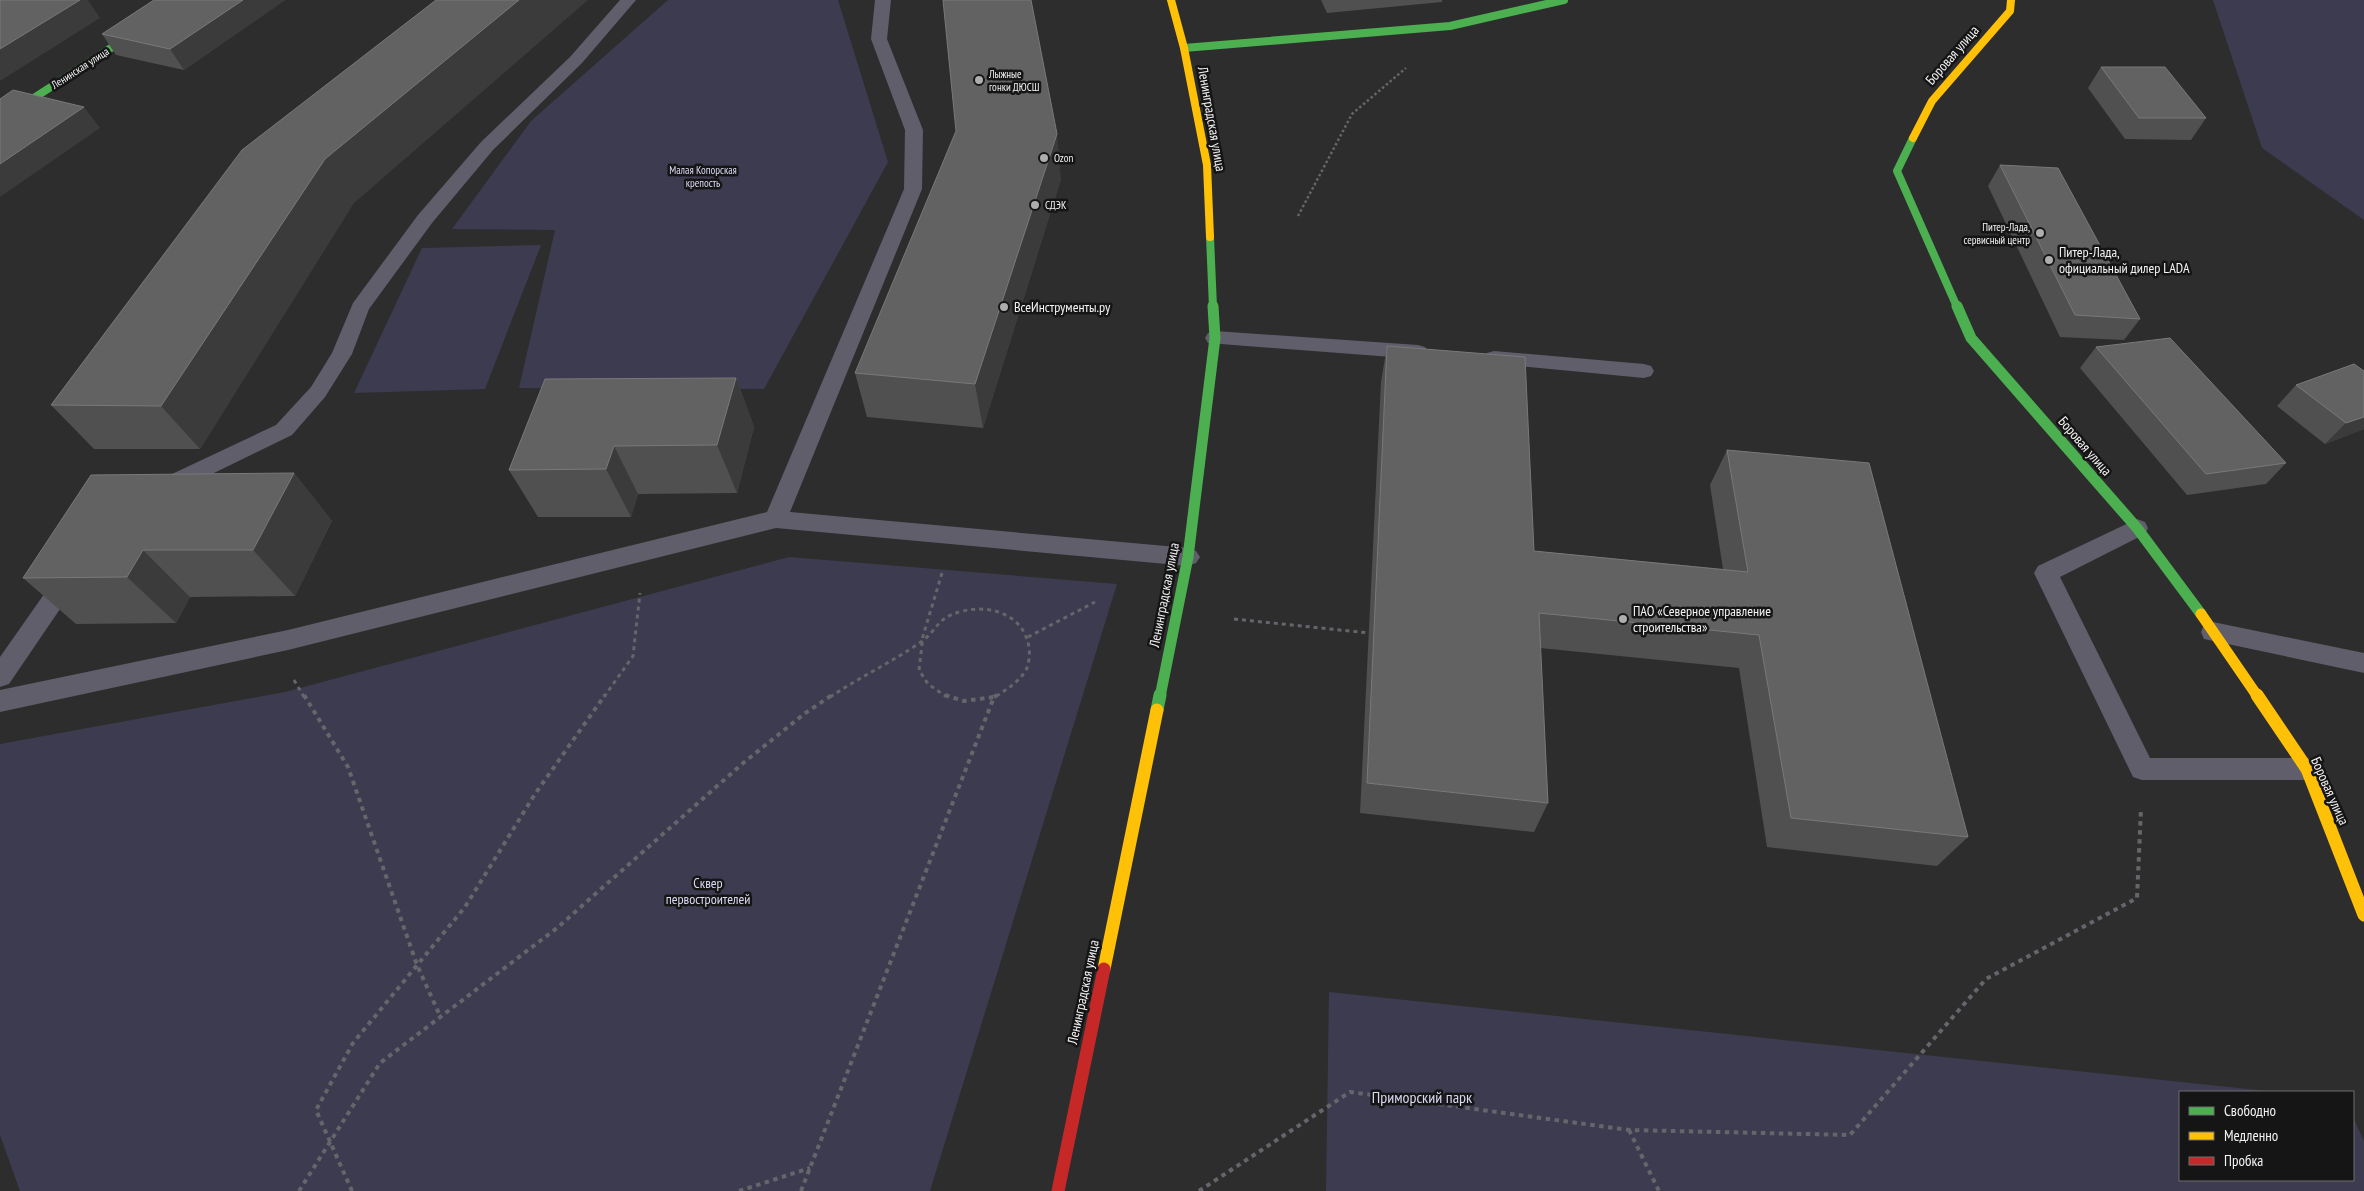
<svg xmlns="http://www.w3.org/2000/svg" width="2364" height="1191" font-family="'PT Sans Narrow',sans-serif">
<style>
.green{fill:#3d3b4f}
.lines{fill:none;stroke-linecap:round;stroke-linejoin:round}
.path-far2{stroke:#66656b;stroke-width:2.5;stroke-dasharray:2.5 2.5;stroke-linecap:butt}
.path-far1{stroke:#66656b;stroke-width:3;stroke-dasharray:4 4;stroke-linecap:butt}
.path{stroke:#66656b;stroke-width:4;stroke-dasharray:4.5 4.5;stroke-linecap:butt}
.lane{fill:#605e6a;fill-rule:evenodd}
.fast-far2{stroke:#4caf50;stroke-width:8}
.fast-far1{stroke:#4caf50;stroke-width:11}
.fast{stroke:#4caf50;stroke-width:13}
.slow-far2{stroke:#ffc107;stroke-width:8}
.slow-far1{stroke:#ffc107;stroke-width:11}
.slow{stroke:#ffc107;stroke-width:13}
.jam{stroke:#c62828;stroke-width:13}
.wall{fill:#505051}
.shaded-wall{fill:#3b3b3c}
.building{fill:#626263;stroke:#79797a}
.poi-dot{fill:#aeaeaf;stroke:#151516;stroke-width:2}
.labels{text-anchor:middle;stroke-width:5;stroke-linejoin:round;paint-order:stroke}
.far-street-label{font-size:11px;fill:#f4f4f5;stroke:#151516}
.far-poi-label{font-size:11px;fill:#f4f4f5;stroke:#151516;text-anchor:start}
.far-park-label{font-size:11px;fill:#dbd9f4;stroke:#151516}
.street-label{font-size:14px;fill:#f4f4f5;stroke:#151516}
.poi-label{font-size:14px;fill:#f4f4f5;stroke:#151516;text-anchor:start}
.park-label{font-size:14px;fill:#dbd9f4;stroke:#151516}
.near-park-label{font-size:16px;fill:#dbd9f4;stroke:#151516}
</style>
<rect width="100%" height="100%" fill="#2d2d2e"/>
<g class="green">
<path d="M 668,0 L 838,0 L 888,162 L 764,389 L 519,388 L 555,230 L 452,229 L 531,121 Z"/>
<path d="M 2213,0 L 2364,0 L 2364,220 L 2262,148 Z"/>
<path d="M 541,245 L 485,389 L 354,393 L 422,248 Z"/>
<path d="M 789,557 L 1117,584 L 930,1191 L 20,1191 L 0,1135 L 0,744 L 285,692 Z"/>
<path d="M 1329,992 L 2276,1092 L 2180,1092 L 2180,1180 L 2353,1180 L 2353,1117 L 2364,1141 L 2364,1191 L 1326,1191 Z"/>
</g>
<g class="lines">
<path class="path-far2" d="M 1298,216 L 1352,114 L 1406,68"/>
<g class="path-far1">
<path d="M 942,573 L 923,636 L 919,670 L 928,684 L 947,697"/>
<path d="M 1234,619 L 1369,633"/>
<path d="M 1028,637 L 1095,602"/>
<path d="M 294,680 L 304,697"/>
<path d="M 604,697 L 633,656 L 640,593"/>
<path d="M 830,697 C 860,677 892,662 921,642 C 939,629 935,618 963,611 C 992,604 1025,616 1029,648 C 1030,654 1029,664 1026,670 C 1018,683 1007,689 995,697"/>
</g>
<g class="path">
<path d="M 304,695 L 348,767 L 417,965 L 441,1018"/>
<path d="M 994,697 L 997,695"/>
<path d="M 1629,1130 L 1659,1191"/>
<path d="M 299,1191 L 380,1063 L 557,928 L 742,764 L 804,714 L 832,695"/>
<path d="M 352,1191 L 316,1110 L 353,1043 L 465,907 L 535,794 L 605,695"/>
<path d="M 739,1191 L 810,1168"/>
<path d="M 801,1191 L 994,697 L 964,701 L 945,695"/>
<path d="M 1199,1191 L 1350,1092 L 1629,1130 L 1850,1135 L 1986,979 L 2137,898 L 2141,809"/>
</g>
<g class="lane">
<path d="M 620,0 L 636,0 L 582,63 L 493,150 L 432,223 L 369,309 L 352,354 L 325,397 L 292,435 L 171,494 L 163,496 L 155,494 L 152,488 L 155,482 L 276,425 L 311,387 L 332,353 L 353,303 L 418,215 L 481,142 L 570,57 Z"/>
<path d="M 875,0 L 891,0 L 887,39 L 923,130 L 922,189 L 790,512 L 1188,548 L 1196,551 L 1200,557 L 1196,563 L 1188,566 L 776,528 L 288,650 L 0,712 L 0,690 L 288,630 L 767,512 L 904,189 L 905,130 L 871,39 Z"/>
<path d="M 1215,331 L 1418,345 L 1425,347 L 1428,352 L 1425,357 L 1418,359 L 1208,343 L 1205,338 L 1208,333 Z"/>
<path d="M 1494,351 L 1644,364 L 1651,366 L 1654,371 L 1651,376 L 1644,378 L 1487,363 L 1484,358 L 1487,353 Z"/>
<path d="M 2137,519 L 2145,522 L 2148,528 L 2145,534 L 2060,577 L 2150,758 L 2307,758 L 2316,761 L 2320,769 L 2316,777 L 2307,780 L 2142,780 L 2133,777 L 2034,573 L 2038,566 Z"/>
<path d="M 69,568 L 77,570 L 81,577 L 77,584 L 9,684 L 0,687 L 0,657 L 61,570 Z"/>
<path d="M 2213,622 L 2364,653 L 2364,673 L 2204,639 L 2201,632 L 2204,625 Z"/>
</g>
<g class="fast-far2">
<path d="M 1184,48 L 1450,26 L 1564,0"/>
<path d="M 0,120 L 185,0"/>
<path d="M 1913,138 L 1897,171 L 1957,307"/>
<path d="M 1210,237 L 1213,307"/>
</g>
<g class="fast-far1">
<path d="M 1957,306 L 1971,338 L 2137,528 L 2201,614"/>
<path d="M 1160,697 L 1188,557 L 1215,338 L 1213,306"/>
</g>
<path class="fast" d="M 1157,710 L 1160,695"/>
<g class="slow-far2">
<path d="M 1171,0 L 1184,48 L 1207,165 L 1210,237"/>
<path d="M 1913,138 L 1932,101 L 2010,11 L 2011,0"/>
</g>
<path class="slow-far1" d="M 2201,614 L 2258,697"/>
<g class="slow">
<path d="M 2257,695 L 2307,769 L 2364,915"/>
<path d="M 1104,969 L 1157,710"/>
</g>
<path class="jam" d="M 1058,1191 L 1104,969"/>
</g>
<g class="wall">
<path d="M 154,0 L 285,0 L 184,70 L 116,55 L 102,34 Z"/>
<path d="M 1321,0 L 1442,0 L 1442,2 L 1327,13 Z"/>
<path d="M 2101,67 L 2206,118 L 2191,140 L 2125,139 L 2088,88 Z"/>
<path d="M 2000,165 L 2140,319 L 2124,340 L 2060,337 L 1988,186 Z"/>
<path d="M 1061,179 L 983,428 L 867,417 L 855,373 Z"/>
<path d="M 353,204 L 200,449 L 94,449 L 51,405 Z"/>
<path d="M 1387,346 L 1534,551 L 1723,569 L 1710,485 L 1727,450 L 1968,837 L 1937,866 L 1767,847 L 1739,668 L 1540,648 L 1548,803 L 1534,832 L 1360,813 L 1381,382 Z"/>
<path d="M 2096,347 L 2286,463 L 2266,484 L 2187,495 L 2080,368 Z"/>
<path d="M 2364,371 L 2364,429 L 2325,444 L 2277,406 L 2296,385 Z"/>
<path d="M 736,378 L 754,427 L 737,493 L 638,494 L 631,517 L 538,517 L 509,470 Z"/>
<path d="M 294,473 L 332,521 L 295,596 L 190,597 L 176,623 L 76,624 L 23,578 Z"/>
</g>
<g class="shaded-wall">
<path d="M 80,0 L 88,0 L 100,18 L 0,81 L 0,49 Z"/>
<path d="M 243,0 L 285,0 L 184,70 L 170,49 Z"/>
<path d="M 519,0 L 588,0 L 353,204 L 200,449 L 161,406 L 325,159 Z"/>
<path d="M 84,107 L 100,128 L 0,197 L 0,164 Z"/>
<path d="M 1057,134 L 1061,179 L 983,428 L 975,384 Z"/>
<path d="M 736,378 L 754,427 L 737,493 L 717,445 Z"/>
<path d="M 2364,417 L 2364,429 L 2325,444 L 2346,423 Z"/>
<path d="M 614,446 L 638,494 L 631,517 L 606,469 Z"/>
<path d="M 294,473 L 332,521 L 295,596 L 253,550 Z"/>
<path d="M 143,550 L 190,597 L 176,623 L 127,577 Z"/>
</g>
<g class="building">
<path d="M 0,0 L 80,0 L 0,49 Z"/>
<path d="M 154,0 L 243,0 L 170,49 L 102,34 Z"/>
<path d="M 436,0 L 519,0 L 325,159 L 161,406 L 51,405 L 242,150 Z"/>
<path d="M 943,0 L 1031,0 L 1057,134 L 975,384 L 855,373 L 956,131 Z"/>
<path d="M 2101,67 L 2165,67 L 2206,118 L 2139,118 Z"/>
<path d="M 13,90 L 84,107 L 0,164 L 0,99 Z"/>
<path d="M 2000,165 L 2058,168 L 2140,319 L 2075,315 Z"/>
<path d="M 2170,338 L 2286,463 L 2206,474 L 2096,347 Z"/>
<path d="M 1387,346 L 1525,357 L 1534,551 L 1748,572 L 1727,450 L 1869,463 L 1968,837 L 1791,818 L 1759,635 L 1539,613 L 1548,803 L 1367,783 Z"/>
<path d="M 2354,364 L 2364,371 L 2364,417 L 2346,423 L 2296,385 Z"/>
<path d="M 736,378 L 717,445 L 614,446 L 606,469 L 509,470 L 545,379 Z"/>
<path d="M 294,473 L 253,550 L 143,550 L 127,577 L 23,578 L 91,475 Z"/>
</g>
<g class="poi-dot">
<circle cx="979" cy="80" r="5"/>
<circle cx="1044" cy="158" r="5"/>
<circle cx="1035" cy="205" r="5"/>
<circle cx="2040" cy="233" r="5"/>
<circle cx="2049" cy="260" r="5"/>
<circle cx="1004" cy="307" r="5"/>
<circle cx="1623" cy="619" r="5"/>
</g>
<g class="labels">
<g class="far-street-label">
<text transform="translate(80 68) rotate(-33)" y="4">Ленинская улица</text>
</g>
<g class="far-poi-label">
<text x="989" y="78">Лыжные<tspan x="989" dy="13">гонки ДЮСШ</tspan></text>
<text x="1054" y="162">Ozon</text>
<text x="1045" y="209">СДЭК</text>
<text x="2030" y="231" text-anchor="end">Питер-Лада,<tspan x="2030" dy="13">сервисный центр</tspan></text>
</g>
<g class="far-park-label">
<text x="703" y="174">Малая Копорская<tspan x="703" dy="13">крепость</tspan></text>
</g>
<g class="street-label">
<text transform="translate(1952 55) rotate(-49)" y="5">Боровая улица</text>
<text transform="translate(1212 119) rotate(80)" y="5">Ленинградская улица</text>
<text transform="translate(2085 446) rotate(49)" y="5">Боровая улица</text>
<text transform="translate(1164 595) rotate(-79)" y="5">Ленинградская улица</text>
<text transform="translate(2330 791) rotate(66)" y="5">Боровая улица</text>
<text transform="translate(1083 992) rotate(-78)" y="5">Ленинградская улица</text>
</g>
<g class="poi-label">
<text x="2059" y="257">Питер-Лада,<tspan x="2059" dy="16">официальный дилер LADA</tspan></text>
<text x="1014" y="312">ВсеИнструменты.ру</text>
<text x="1633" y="616">ПАО «Северное управление<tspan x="1633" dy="16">строительства»</tspan></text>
</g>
<g class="park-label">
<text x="708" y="888">Сквер<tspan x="708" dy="16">первостроителей</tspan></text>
</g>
<g class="near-park-label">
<text x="1422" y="1103">Приморский парк</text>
</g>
</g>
<rect x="2179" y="1091" width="175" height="90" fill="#151516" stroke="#6e6e6f"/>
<rect x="2189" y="1107" width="25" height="8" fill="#4caf50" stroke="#6e6e6f"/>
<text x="2224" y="1116" font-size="15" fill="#f4f4f5">Свободно</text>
<rect x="2189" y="1132" width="25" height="8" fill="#ffc107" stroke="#6e6e6f"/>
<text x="2224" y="1141" font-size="15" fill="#f4f4f5">Медленно</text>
<rect x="2189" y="1157" width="25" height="8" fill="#c62828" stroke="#6e6e6f"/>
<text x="2224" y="1166" font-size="15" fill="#f4f4f5">Пробка</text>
</svg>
